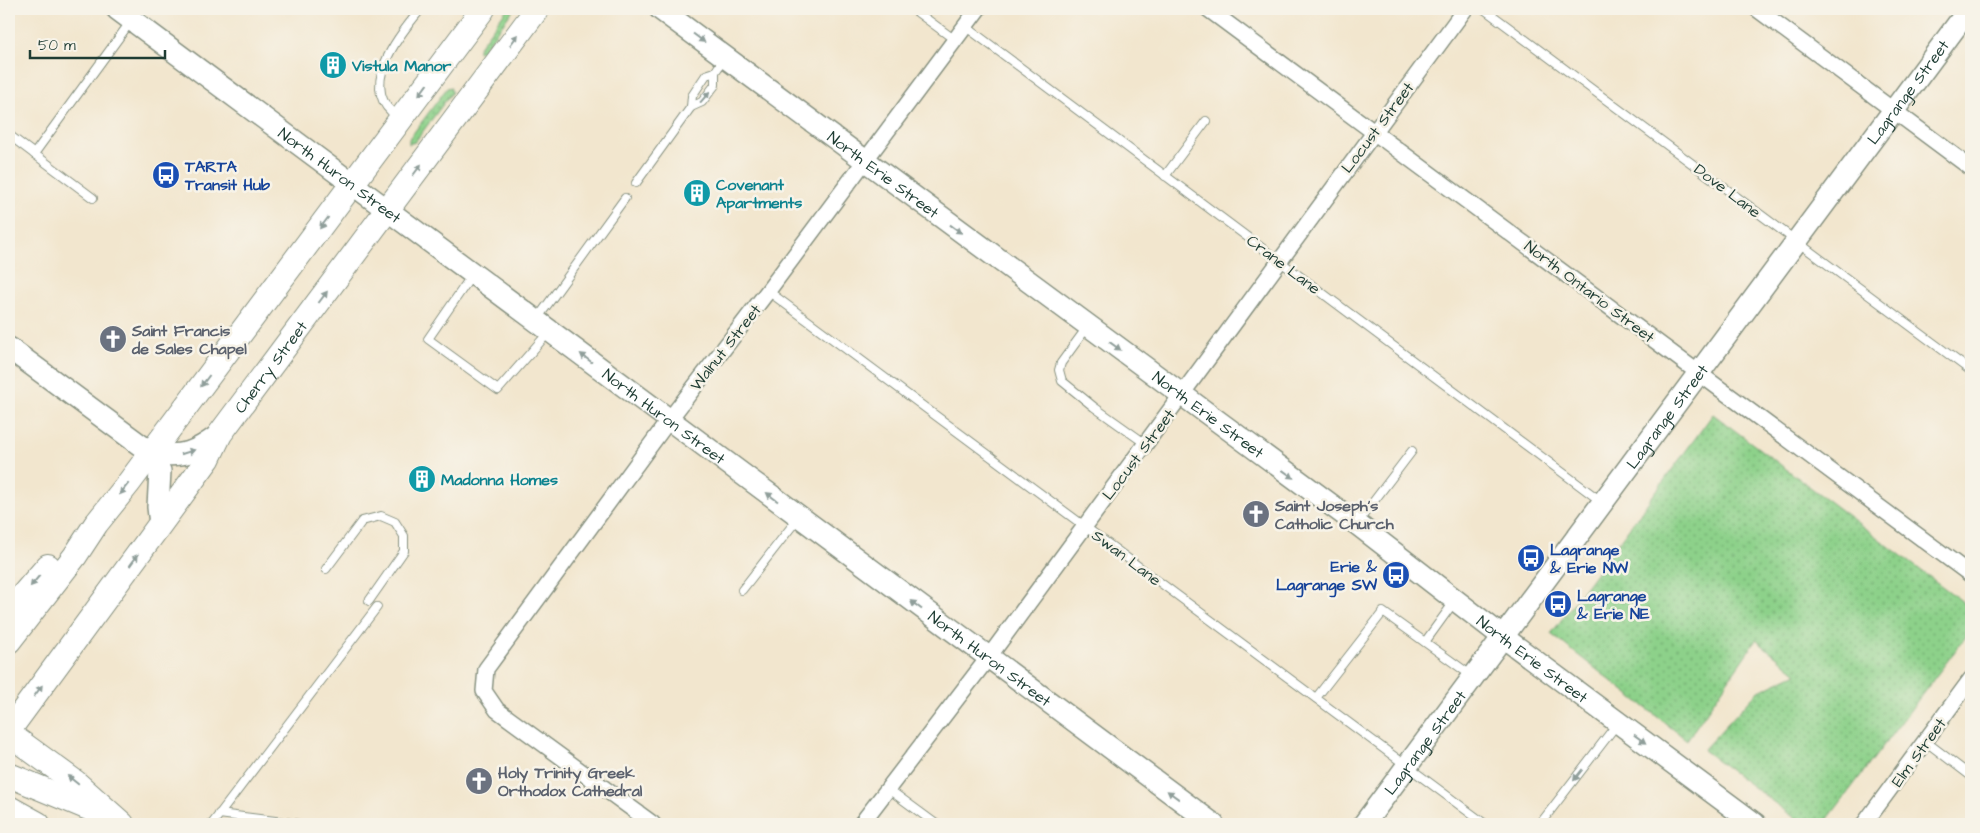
<svg xmlns="http://www.w3.org/2000/svg" width="1980" height="833" font-family="'Architects Daughter',sans-serif">
<style>
.grass{fill:url(#grass-dots);stroke:#56875f}
.lines{fill:none;stroke-linecap:round;stroke-linejoin:round}
.lane-casing{stroke:#889281;stroke-width:10}
.street-casing{stroke:#889281;stroke-width:18}
.secondary-casing{stroke:#889281;stroke-width:24}
.primary-casing{stroke:#889281;stroke-width:26}
.lane{stroke:#fff;stroke-width:8}
.street{stroke:#fff;stroke-width:15}
.secondary{stroke:#fff;stroke-width:21}
.primary{stroke:#fff;stroke-width:24}
.oneway{fill:#8f9e9a}
.labels{text-anchor:middle;stroke-width:5;stroke-linejoin:round;paint-order:stroke}
.culture-label{font-size:16px;font-weight:bold;fill:#0d838f;stroke:#f7f3e8;text-anchor:start}
.street-label{font-size:16px;fill:#1f3d34;stroke:#f7f3e8}
.transit-label{font-size:16px;font-weight:bold;fill:#164399;stroke:#f7f3e8;text-anchor:start}
.worship-label{font-size:16px;font-weight:bold;fill:#5b616d;stroke:#f7f3e8;text-anchor:start}
</style>
<defs>
<pattern id="grass-dots" width="8" height="8" patternUnits="userSpaceOnUse" patternTransform="scale(1.25)"><rect width="8" height="8" fill="#8dd18a"/><path d="M2 2h.1M6 6h.1" fill="none" stroke="#73ab72" stroke-width="1.8" stroke-linecap="round"/></pattern>
</defs>
<rect width="100%" height="100%" fill="#f7f3e8"/>
<filter id="ink" filterUnits="userSpaceOnUse"><feTurbulence type="fractalNoise" baseFrequency=".02" numOctaves="2"/><feDisplacementMap in="SourceGraphic" scale="10" xChannelSelector="R" yChannelSelector="G"/><feConvolveMatrix kernelMatrix="1 2 1 2 8 2 1 2 1" color-interpolation-filters="sRGB"/></filter>
<filter id="wash" filterUnits="userSpaceOnUse"><feTurbulence type="fractalNoise" baseFrequency=".0096" numOctaves="4" result="noise"/><feDisplacementMap in="SourceGraphic" scale="20" xChannelSelector="R" yChannelSelector="G"/><feGaussianBlur stdDeviation="1.12" result="paint"/><feColorMatrix in="noise" values="0 0 0 0 0 0 0 0 0 0 0 0 0 0 0 0 0 1.4 0 .05"/><feComposite in="paint" operator="in"/></filter>
<g filter="url(#wash)">
<rect width="100%" height="100%" fill="#f2e6ce"/>
<g class="grass">
<path d="M 507,9 L 514,9 L 483,50 L 478,52 L 478,48 Z"/>
<path d="M 450,87 L 452,92 L 415,142 L 409,144 L 409,139 L 447,88 Z"/>
<path d="M 1713,414 L 1971,608 L 1971,630 L 1824,824 L 1803,824 L 1703,750 L 1757,692 L 1797,673 L 1756,640 L 1687,740 L 1551,634 Z"/>
</g>
</g>
<g filter="url(#ink)">
<g class="lines">
<g class="lane-casing">
<g id="lane">
<path d="M 913,9 L 955,40"/>
<path d="M 1484,9 L 1971,371"/>
<path d="M 965,26 L 1602,502"/>
<path d="M 715,72 L 715,85 L 702,102 L 691,107 L 692,96 L 706,75 L 715,72 L 724,59"/>
<path d="M 398,117 C 356,89 398,36 421,9"/>
<path d="M 9,135 L 93,198"/>
<path d="M 34,154 L 131,21"/>
<path d="M 1165,176 L 1206,121"/>
<path d="M 636,183 L 691,107"/>
<path d="M 472,275 L 428,339 L 498,390 L 548,333"/>
<path d="M 768,291 L 1485,824"/>
<path d="M 537,319 L 625,198"/>
<path d="M 1088,326 L 1061,363 L 1059,370 L 1062,381 L 1094,407 L 1146,444"/>
<path d="M 1358,522 L 1412,451"/>
<path d="M 326,569 L 362,521 L 381,516 L 395,522 L 404,536 L 404,551 L 369,601"/>
<path d="M 742,590 L 799,517"/>
<path d="M 1425,642 L 1454,602"/>
<path d="M 1316,698 L 1383,612 L 1472,676"/>
<path d="M 1925,741 L 1971,776"/>
<path d="M 887,788 L 936,824"/>
<path d="M 219,814 L 299,824"/>
<path d="M 212,824 L 377,607"/>
<path d="M 1540,824 L 1617,724"/>
</g>
</g>
<g class="street-casing">
<g id="street">
<path d="M 1208,9 L 1971,575"/>
<path d="M 1757,9 L 1971,168"/>
<path d="M 653,824 L 497,710 L 484,691 L 486,669 L 669,420 L 768,291 L 978,9"/>
<path d="M 861,824 L 988,658 L 1465,9"/>
<path d="M 1864,824 L 1971,679"/>
</g>
</g>
<g class="secondary-casing">
<g id="secondary">
<path id="s1" d="M 117,9 L 1213,824"/>
<path id="s2" d="M 660,9 L 1357,524 L 1503,637 L 1755,824"/>
<path d="M 9,348 L 151,453 C 183,458 195,453 220,434"/>
<path d="M 151,453 L 160,471 L 158,507 L 160,524"/>
<path id="s3" d="M 1364,824 L 1969,9"/>
</g>
</g>
<g class="primary-casing">
<g id="primary">
<path d="M 9,611 L 48,566"/>
<path d="M 9,641 L 75,556 L 96,524 L 128,484 L 483,9"/>
<path id="s4" d="M 9,730 L 208,459 L 220,434 L 537,9"/>
<path d="M 9,734 L 75,782 L 122,824"/>
<path d="M 9,775 L 98,812"/>
<path d="M 9,808 L 38,824"/>
</g>
</g>
<use href="#lane" class="lane"/>
<use href="#street" class="street"/>
<use href="#secondary" class="secondary"/>
<use href="#primary" class="primary"/>
</g>
<defs><path id="oneway-solid" d="M-6-.8H1V-3.2L6.5 0L1 3.2V.8H-6Z" transform="scale(1.25)"/></defs>
<g class="oneway">
<use href="#oneway-solid" transform="translate(699 38) rotate(37)"/>
<use href="#oneway-solid" transform="translate(514 40) rotate(-53)"/>
<use href="#oneway-solid" transform="translate(423 90) rotate(126)"/>
<use href="#oneway-solid" transform="translate(705 97) rotate(-49)"/>
<use href="#oneway-solid" transform="translate(417 170) rotate(-53)"/>
<use href="#oneway-solid" transform="translate(324 223) rotate(127)"/>
<use href="#oneway-solid" transform="translate(956 229) rotate(36)"/>
<use href="#oneway-solid" transform="translate(323 297) rotate(-53)"/>
<use href="#oneway-solid" transform="translate(1115 346) rotate(36)"/>
<use href="#oneway-solid" transform="translate(586 358) rotate(-143)"/>
<use href="#oneway-solid" transform="translate(205 381) rotate(127)"/>
<use href="#oneway-solid" transform="translate(188 452) rotate(-18)"/>
<use href="#oneway-solid" transform="translate(1288 474) rotate(36)"/>
<use href="#oneway-solid" transform="translate(124 489) rotate(128)"/>
<use href="#oneway-solid" transform="translate(772 497) rotate(-143)"/>
<use href="#oneway-solid" transform="translate(134 560) rotate(-54)"/>
<use href="#oneway-solid" transform="translate(35 581) rotate(130)"/>
<use href="#oneway-solid" transform="translate(916 605) rotate(-143)"/>
<use href="#oneway-solid" transform="translate(38 691) rotate(-54)"/>
<use href="#oneway-solid" transform="translate(1640 739) rotate(36)"/>
<use href="#oneway-solid" transform="translate(1578 775) rotate(128)"/>
<use href="#oneway-solid" transform="translate(73 780) rotate(-141)"/>
<use href="#oneway-solid" transform="translate(1173 795) rotate(-144)"/>
</g>
</g>
<defs>
<g id="building-disc" transform="scale(1.4375)"><circle r="9.5" fill="#0f9aa8" stroke="#f7f3e8"/><path d="M-4-6H4V6H1V3H-1V6H-4ZM-2.5-4.3h1.7v1.8h-1.7ZM.8-4.3h1.7v1.8H.8ZM-2.5-1h1.7V.8h-1.7ZM.8-1h1.7V.8H.8Z" fill="#fff"/></g>
<g id="bus-disc" transform="scale(1.4375)"><circle r="9.5" fill="#1a4fb4" stroke="#f7f3e8"/><path d="M-5-6H5V4H4V6H2V4H-2V6H-4V4H-5ZM-3.5-4V0h7V-4ZM-3.5 1.2v1.5H-2V1.2ZM2 1.2v1.5H3.5V1.2Z" fill="#fff"/></g>
<g id="church-disc" transform="scale(1.4375)"><circle r="9.5" fill="#6b7280" stroke="#f7f3e8"/><path d="M-1.2-6h2.4v3.5h3.3v2.4h-3.3V6h-2.4V-.1h-3.3v-2.4h3.3Z" fill="#fff"/></g>
</defs>
<g fill-rule="evenodd">
<use href="#building-disc" x="333" y="65"/>
<use href="#bus-disc" x="166" y="175"/>
<use href="#building-disc" x="697" y="193"/>
<use href="#church-disc" x="113" y="339"/>
<use href="#building-disc" x="422" y="479"/>
<use href="#church-disc" x="1256" y="514"/>
<use href="#bus-disc" x="1531" y="558"/>
<use href="#bus-disc" x="1396" y="575"/>
<use href="#bus-disc" x="1558" y="604"/>
<use href="#church-disc" x="479" y="781"/>
</g>
<g class="labels">
<g class="culture-label">
<text x="352" y="71">Vistula Manor</text>
<text x="716" y="190">Covenant<tspan x="716" dy="18">Apartments</tspan></text>
<text x="441" y="485">Madonna Homes</text>
</g>
<g class="street-label">
<text dy="6" stroke="none"><textPath href="#s3" startOffset="912">Lagrange Street</textPath></text>
<text transform="translate(1377 127) rotate(-53)" y="6">Locust Street</text>
<text dy="6" stroke="none"><textPath href="#s1" startOffset="278">North Huron Street</textPath></text>
<text dy="6" stroke="none"><textPath href="#s2" startOffset="278">North Erie Street</textPath></text>
<text transform="translate(1728 190) rotate(37)" y="6">Dove Lane</text>
<text transform="translate(1284 264) rotate(37)" y="6">Crane Lane</text>
<text transform="translate(1590 291) rotate(37)" y="6">North Ontario Street</text>
<text transform="translate(725 347) rotate(-52)" y="6">Walnut Street</text>
<text dy="6" stroke="none"><textPath href="#s4" startOffset="448">Cherry Street</textPath></text>
<text dy="6" stroke="none"><textPath href="#s2" startOffset="682">North Erie Street</textPath></text>
<text dy="6" stroke="none"><textPath href="#s3" startOffset="508">Lagrange Street</textPath></text>
<text dy="6" stroke="none"><textPath href="#s1" startOffset="682">North Huron Street</textPath></text>
<text transform="translate(1138 454) rotate(-53)" y="6">Locust Street</text>
<text transform="translate(1127 557) rotate(37)" y="6">Swan Lane</text>
<text dy="6" stroke="none"><textPath href="#s1" startOffset="1088">North Huron Street</textPath></text>
<text dy="6" stroke="none"><textPath href="#s2" startOffset="1088">North Erie Street</textPath></text>
<text dy="6" stroke="none"><textPath href="#s3" startOffset="102">Lagrange Street</textPath></text>
<text transform="translate(1918 752) rotate(-54)" y="6">Elm Street</text>
</g>
<g class="transit-label">
<text x="185" y="172">TARTA<tspan x="185" dy="18">Transit Hub</tspan></text>
<text x="1550" y="555">Lagrange<tspan x="1550" dy="18">&amp; Erie NW</tspan></text>
<text x="1377" y="572" text-anchor="end">Erie &amp;<tspan x="1377" dy="18">Lagrange SW</tspan></text>
<text x="1577" y="601">Lagrange<tspan x="1577" dy="18">&amp; Erie NE</tspan></text>
</g>
<g class="worship-label">
<text x="132" y="336">Saint Francis<tspan x="132" dy="18">de Sales Chapel</tspan></text>
<text x="1275" y="511">Saint Joseph's<tspan x="1275" dy="18">Catholic Church</tspan></text>
<text x="498" y="778">Holy Trinity Greek<tspan x="498" dy="18">Orthodox Cathedral</tspan></text>
</g>
</g>
<rect width="1980" height="833" fill="none" stroke="#f7f3e8" stroke-width="30"/>
<path d="M30 50v8h135v-8" fill="none" stroke="#1f3d34" stroke-width="2.5"/>
<text x="38" y="50" font-size="15" fill="#1f3d34" stroke="#f7f3e8" stroke-width="4" paint-order="stroke">50 m</text>
</svg>
